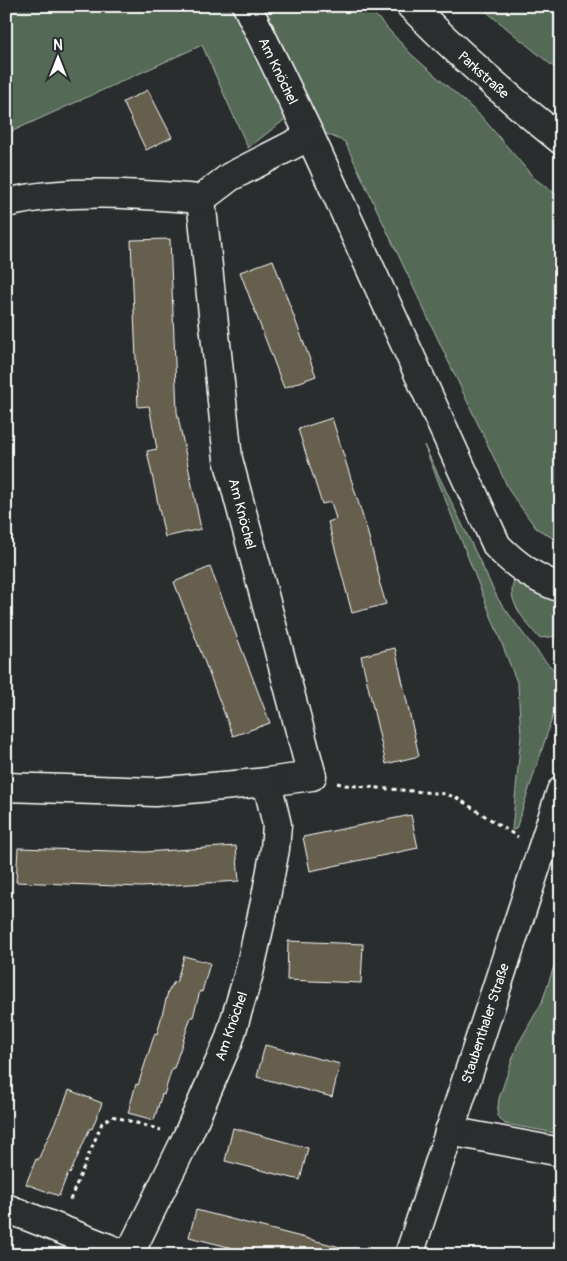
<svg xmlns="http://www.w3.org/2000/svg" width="567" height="1261" font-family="Pangolin,sans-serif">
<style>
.green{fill:#546b57;stroke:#aab5ab}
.building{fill:#665e4e;stroke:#fff}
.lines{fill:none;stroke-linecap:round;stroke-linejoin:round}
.minor-casing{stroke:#fff;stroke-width:31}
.secondary-casing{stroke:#fff;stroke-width:31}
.trunk-casing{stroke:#fff;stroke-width:31}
.path{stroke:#fff;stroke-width:3;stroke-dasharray:4 4;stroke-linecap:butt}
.minor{stroke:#2a2d2e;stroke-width:28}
.secondary{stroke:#2a2d2e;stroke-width:28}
.trunk{stroke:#2a2d2e;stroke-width:28}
.labels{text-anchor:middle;stroke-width:4;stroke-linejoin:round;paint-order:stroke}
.street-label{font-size:14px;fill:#fff;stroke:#2a2d2e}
</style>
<rect width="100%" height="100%" fill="#2a2d2e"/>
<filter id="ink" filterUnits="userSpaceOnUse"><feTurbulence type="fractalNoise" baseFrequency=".02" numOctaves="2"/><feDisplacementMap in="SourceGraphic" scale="10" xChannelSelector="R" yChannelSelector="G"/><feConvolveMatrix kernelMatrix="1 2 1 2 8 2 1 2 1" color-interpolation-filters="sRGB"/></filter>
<g filter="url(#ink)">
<g class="green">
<path d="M 6,6 L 367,6 L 411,54 L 481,116 L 534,178 L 561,198 L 561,543 L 536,528 L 510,492 L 345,142 L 288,117 L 248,148 L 202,45 L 6,134 Z"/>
<path d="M 480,6 L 561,6 L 561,73 L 482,8 Z"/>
<path d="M 424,445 L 498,599 L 525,636 L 546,662 L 561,676 L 559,697 L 516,829 L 512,830 L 521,736 L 518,685 Z"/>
<path d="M 514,579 C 530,587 547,594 561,608 L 561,636 L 539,638 C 530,627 512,607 512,592 C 512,588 513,583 514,579 Z"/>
<path d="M 561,945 L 561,1134 L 505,1124 L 497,1116 L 499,1098 L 517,1046 L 542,1002 Z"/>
</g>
<g class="building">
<path d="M 148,90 L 172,137 L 146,150 L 123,102 Z"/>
<path d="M 170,239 L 177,412 L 201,529 L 165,537 L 147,451 L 157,449 L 149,406 L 138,407 L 131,240 Z"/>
<path d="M 273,260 L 316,376 L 284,388 L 240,272 Z"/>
<path d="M 332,418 L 367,530 L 380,580 L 379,581 L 386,604 L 352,613 L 328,522 L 336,519 L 331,502 L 322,504 L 298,429 Z"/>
<path d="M 210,567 L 270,723 L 233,736 L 174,582 Z"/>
<path d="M 395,648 L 419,756 L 386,764 L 361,656 Z"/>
<path d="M 411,815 L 418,848 L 310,871 L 303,837 Z"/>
<path d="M 236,846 L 239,881 L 141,887 L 16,882 L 18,848 L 145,852 Z"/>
<path d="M 288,941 L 363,944 L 361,983 L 287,980 Z"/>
<path d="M 184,956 L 210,963 L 202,992 L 200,991 L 193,1017 L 191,1017 L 174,1068 L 172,1068 L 164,1095 L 162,1094 L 154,1120 L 128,1113 L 136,1084 L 138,1085 L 155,1033 L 157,1034 L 168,992 L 174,982 L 176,983 Z"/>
<path d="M 265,1045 L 340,1064 L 332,1097 L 257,1077 Z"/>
<path d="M 69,1090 L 102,1103 L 92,1129 L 90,1128 L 70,1174 L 68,1173 L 59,1196 L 26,1184 L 36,1159 L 38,1160 L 59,1113 L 60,1114 Z"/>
<path d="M 233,1128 L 308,1148 L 300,1180 L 225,1161 Z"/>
<path d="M 196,1210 L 340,1247 L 339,1255 L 260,1255 L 189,1237 Z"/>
</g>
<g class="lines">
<g class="minor-casing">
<g id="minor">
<path id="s1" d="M 247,6 L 310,136 L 497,546 C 517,566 534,578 561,588"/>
<path id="s2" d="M 201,199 L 228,459 L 312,776 L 267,782"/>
<path d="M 6,203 C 70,188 137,194 201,199 L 230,177 L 310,136"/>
<path d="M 6,787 L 155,792 L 267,782 L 277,825 L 275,849 L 265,902 L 249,973 L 229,1040 L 187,1137 L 129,1255"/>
<path d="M 449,1131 L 561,1152"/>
<path d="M 6,1208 L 126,1255"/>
</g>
</g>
<g class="secondary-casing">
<g id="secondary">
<path id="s3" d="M 409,1255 L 561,791"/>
</g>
</g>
<g class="trunk-casing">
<g id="trunk">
<path id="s4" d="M 411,6 C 459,54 508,98 561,140"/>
</g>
</g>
<g class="path">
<path d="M 337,783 L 345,785 L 446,794 L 457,798 L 518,837"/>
<path d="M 70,1200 L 102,1123 L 112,1116 L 161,1130"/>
</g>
<use href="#minor" class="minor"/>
<use href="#secondary" class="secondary"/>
<use href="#trunk" class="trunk"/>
</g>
</g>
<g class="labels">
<g class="street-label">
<text dy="5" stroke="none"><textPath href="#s1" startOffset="72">Am Knöchel</textPath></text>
<text dy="5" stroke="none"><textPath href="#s4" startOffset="100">Parkstraße</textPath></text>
<text dy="5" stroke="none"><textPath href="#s2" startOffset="318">Am Knöchel</textPath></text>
<text dy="5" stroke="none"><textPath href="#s3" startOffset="244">Staubenthaler Straße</textPath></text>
<text transform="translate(231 1026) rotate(-71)" y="5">Am Knöchel</text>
</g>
</g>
<rect width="567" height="1261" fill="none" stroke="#2a2d2e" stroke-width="25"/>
<rect x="12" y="12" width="542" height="1236" fill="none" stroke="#fff" stroke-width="2" filter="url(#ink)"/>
<g transform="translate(58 58)" stroke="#2a2d2e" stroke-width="4" paint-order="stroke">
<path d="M0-4L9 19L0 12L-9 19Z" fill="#ffffff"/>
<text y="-8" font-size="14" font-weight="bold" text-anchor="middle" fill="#ffffff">N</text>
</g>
</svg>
